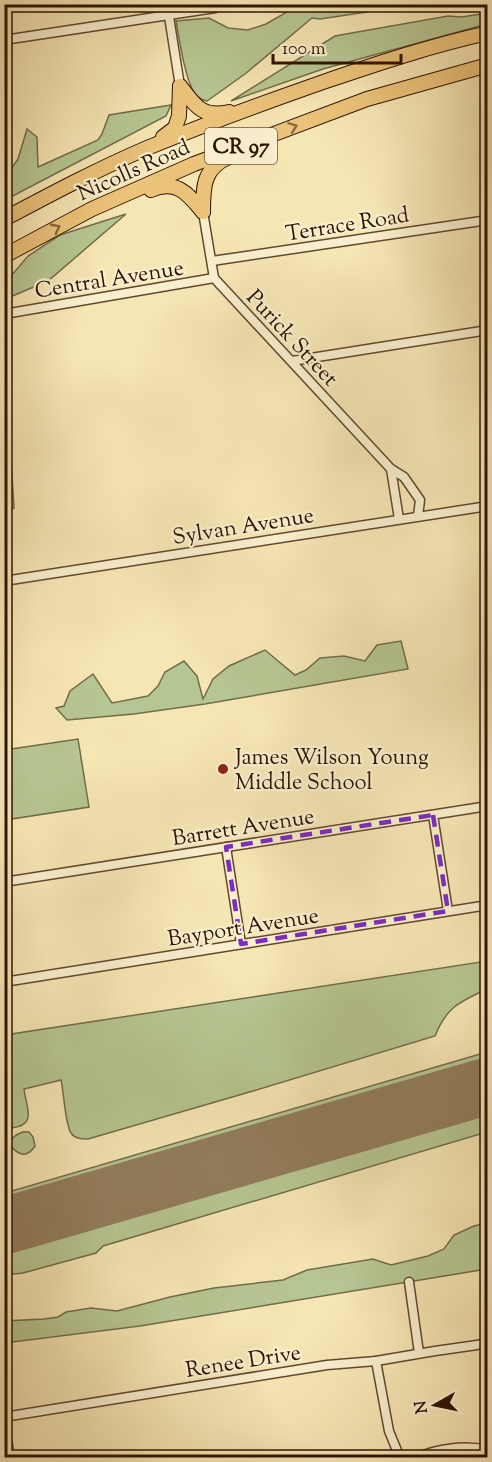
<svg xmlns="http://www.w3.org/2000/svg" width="492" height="1462" font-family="'Sorts Mill Goudy',serif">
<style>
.green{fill:#b6c692;stroke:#726c4a;stroke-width:1.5}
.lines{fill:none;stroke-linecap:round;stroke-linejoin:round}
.runway{stroke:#927c5b;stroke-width:57}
.minor-casing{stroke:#61482e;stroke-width:11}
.trunk-casing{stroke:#2f1302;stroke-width:16}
.minor{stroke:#f9efce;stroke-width:8}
.trunk{stroke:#ebc37a;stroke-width:14}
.oneway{stroke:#8d6b3e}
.marked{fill:none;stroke:#7b2cbf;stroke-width:4.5;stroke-dasharray:12 8;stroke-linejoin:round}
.poi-dot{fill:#8f2418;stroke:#f9efce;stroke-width:2}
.labels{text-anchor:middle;stroke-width:4.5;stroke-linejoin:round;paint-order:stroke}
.shield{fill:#f9efce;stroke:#6c553f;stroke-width:1.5}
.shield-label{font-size:21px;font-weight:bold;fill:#2f1302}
.street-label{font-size:22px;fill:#2f1302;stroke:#f9efce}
.poi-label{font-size:22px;fill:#2f1302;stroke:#f9efce;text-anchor:start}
</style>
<rect width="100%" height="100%" fill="#f6e6b4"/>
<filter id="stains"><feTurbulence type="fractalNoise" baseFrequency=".00333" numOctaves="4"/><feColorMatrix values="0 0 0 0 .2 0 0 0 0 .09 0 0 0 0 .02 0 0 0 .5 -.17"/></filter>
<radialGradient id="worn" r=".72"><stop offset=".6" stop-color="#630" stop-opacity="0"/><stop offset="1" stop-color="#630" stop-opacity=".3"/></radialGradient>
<g class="green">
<path d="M 293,5 L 414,5 L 320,19 L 312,18 L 245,74 L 207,101 C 204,100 200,99 198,97 C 186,88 179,37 176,21 L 209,18 L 228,28 L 248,30 L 266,24 L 294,8 Z"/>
<path d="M 487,13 L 487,24 L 323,69 L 231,101 L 335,36 L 448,16 L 462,17 Z"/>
<path d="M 171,105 L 166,116 L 5,200 L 5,178 L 18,159 L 27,129 L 37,137 L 38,167 L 98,140 L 102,134 L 109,115 Z"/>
<path d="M 126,214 L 48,281 L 5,299 L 5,283 L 28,256 L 60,235 Z"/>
<path d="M 4,429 L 10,444 L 14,508 L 5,514 Z"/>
<path d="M 401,641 L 408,669 L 205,704 L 134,714 L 67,720 L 56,708 L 64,706 L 70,691 L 93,674 L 112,703 L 148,696 L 158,686 L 165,672 L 184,661 L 197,676 L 203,699 L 213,679 L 229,666 L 265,650 L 295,675 L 306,670 L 320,658 L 344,656 L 365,661 L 377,645 Z"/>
<path d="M 78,739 L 89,807 L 5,820 L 5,750 Z"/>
<path d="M 487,961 L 487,989 C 460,1002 447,1006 435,1036 L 253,1091 L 88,1139 C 82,1139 75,1139 71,1133 C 65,1124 64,1093 61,1080 L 24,1089 C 26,1108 38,1125 11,1128 L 5,1120 L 5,1035 Z"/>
<path d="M 487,1052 L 487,1132 L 103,1246 L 96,1253 L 23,1273 L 14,1274 L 5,1272 L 5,1193 Z"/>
<path d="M 23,1132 L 29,1132 L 33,1137 L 35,1146 C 27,1158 19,1156 11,1146 C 11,1137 15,1135 23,1132 Z"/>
<path d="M 487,1223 L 487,1269 L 140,1326 L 5,1343 L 4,1321 L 44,1319 L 58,1317 L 66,1312 L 91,1308 L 117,1311 L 170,1297 L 214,1288 L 283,1280 L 307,1270 L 373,1259 L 391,1265 L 428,1256 L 444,1249 L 454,1235 L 474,1226 Z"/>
</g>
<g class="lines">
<path class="runway" d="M 4,1226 L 488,1086"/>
<g class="minor-casing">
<g id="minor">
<path d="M 167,4 L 180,86"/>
<path d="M 4,40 L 215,8"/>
<path d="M 203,212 L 214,278 L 391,469"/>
<path d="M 212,261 L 488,220"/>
<path d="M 10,313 L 214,278"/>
<path d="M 292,361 L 488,330"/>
<path d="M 399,519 L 391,469 L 404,477 L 420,500 L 418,516"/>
<path d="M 4,581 L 488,506"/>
<path d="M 433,815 L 448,911"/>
<path d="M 226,847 L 241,944"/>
<path d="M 4,882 L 488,806"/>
<path d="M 4,982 L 488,905"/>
<path d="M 409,1282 L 419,1353"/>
<path d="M 376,1361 L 389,1431 L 400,1458"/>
<path d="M 4,1417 L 327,1365 L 376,1361 L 435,1351 L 477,1345 L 488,1342"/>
<path d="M 4,1422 L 10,1458"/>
<path d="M 416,1458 C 438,1448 464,1445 488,1450"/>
</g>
</g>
<g class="trunk-casing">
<g id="trunk">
<path d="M 180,86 C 195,105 201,118 229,112"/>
<path d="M 163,137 L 175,128 L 179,116 L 180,86"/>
<path d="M 151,190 C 177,179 188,194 203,212"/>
<path d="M 203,212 C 203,187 203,168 229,157"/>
<path d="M 4,219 C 51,194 98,169 147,148 C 206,124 266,102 326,81 C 379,63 433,45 488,33"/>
<path d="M 4,256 L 92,209 L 194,164 L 367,99 L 488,65"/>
</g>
</g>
<use href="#minor" class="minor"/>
<use href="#trunk" class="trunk"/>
</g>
<defs><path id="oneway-chevron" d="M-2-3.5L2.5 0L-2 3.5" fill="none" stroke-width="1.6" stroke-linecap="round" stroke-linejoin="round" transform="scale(1.5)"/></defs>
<g class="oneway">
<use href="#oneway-chevron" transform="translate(293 127) rotate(-20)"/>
<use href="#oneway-chevron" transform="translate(56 228) rotate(-28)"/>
</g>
<path class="marked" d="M 433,815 L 448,911 L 241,944 L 226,847 Z"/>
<circle class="poi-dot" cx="223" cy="769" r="6"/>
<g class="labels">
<rect class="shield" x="205" y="128" width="72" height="36" rx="4.5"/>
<g class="shield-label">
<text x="241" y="153">CR 97</text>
</g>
<g class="street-label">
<text transform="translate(133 169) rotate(-24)" y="8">Nicolls Road</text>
<text transform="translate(347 223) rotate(-9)" y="8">Terrace Road</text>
<text transform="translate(109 278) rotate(-9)" y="8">Central Avenue</text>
<text transform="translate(293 337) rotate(47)" y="8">Purick Street</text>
<text transform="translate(243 525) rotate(-9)" y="8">Sylvan Avenue</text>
<text transform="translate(243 826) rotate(-9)" y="8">Barrett Avenue</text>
<text transform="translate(243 926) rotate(-9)" y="8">Bayport Avenue</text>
<text transform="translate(243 1360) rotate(-9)" y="8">Renee Drive</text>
</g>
<g class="poi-label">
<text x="235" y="764">James Wilson Young<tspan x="235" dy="25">Middle School</tspan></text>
</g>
</g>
<rect width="492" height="1462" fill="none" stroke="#f6e6b4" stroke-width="24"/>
<rect x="6" y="6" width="480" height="1450" fill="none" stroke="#2f1302" stroke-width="3"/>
<rect x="12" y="12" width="468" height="1438" fill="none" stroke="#2f1302" stroke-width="1.5"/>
<g transform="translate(435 1405) rotate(261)" stroke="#f9efce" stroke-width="4.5" paint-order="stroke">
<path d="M0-4.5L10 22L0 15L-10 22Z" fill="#2f1302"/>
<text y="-9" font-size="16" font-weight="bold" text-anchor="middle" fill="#2f1302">N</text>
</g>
<path d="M273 54v9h128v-9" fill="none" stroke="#2f1302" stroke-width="3"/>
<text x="282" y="54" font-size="18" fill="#2f1302" stroke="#f9efce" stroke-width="4.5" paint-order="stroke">100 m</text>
<rect width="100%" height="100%" filter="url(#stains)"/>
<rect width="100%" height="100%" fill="url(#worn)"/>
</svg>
